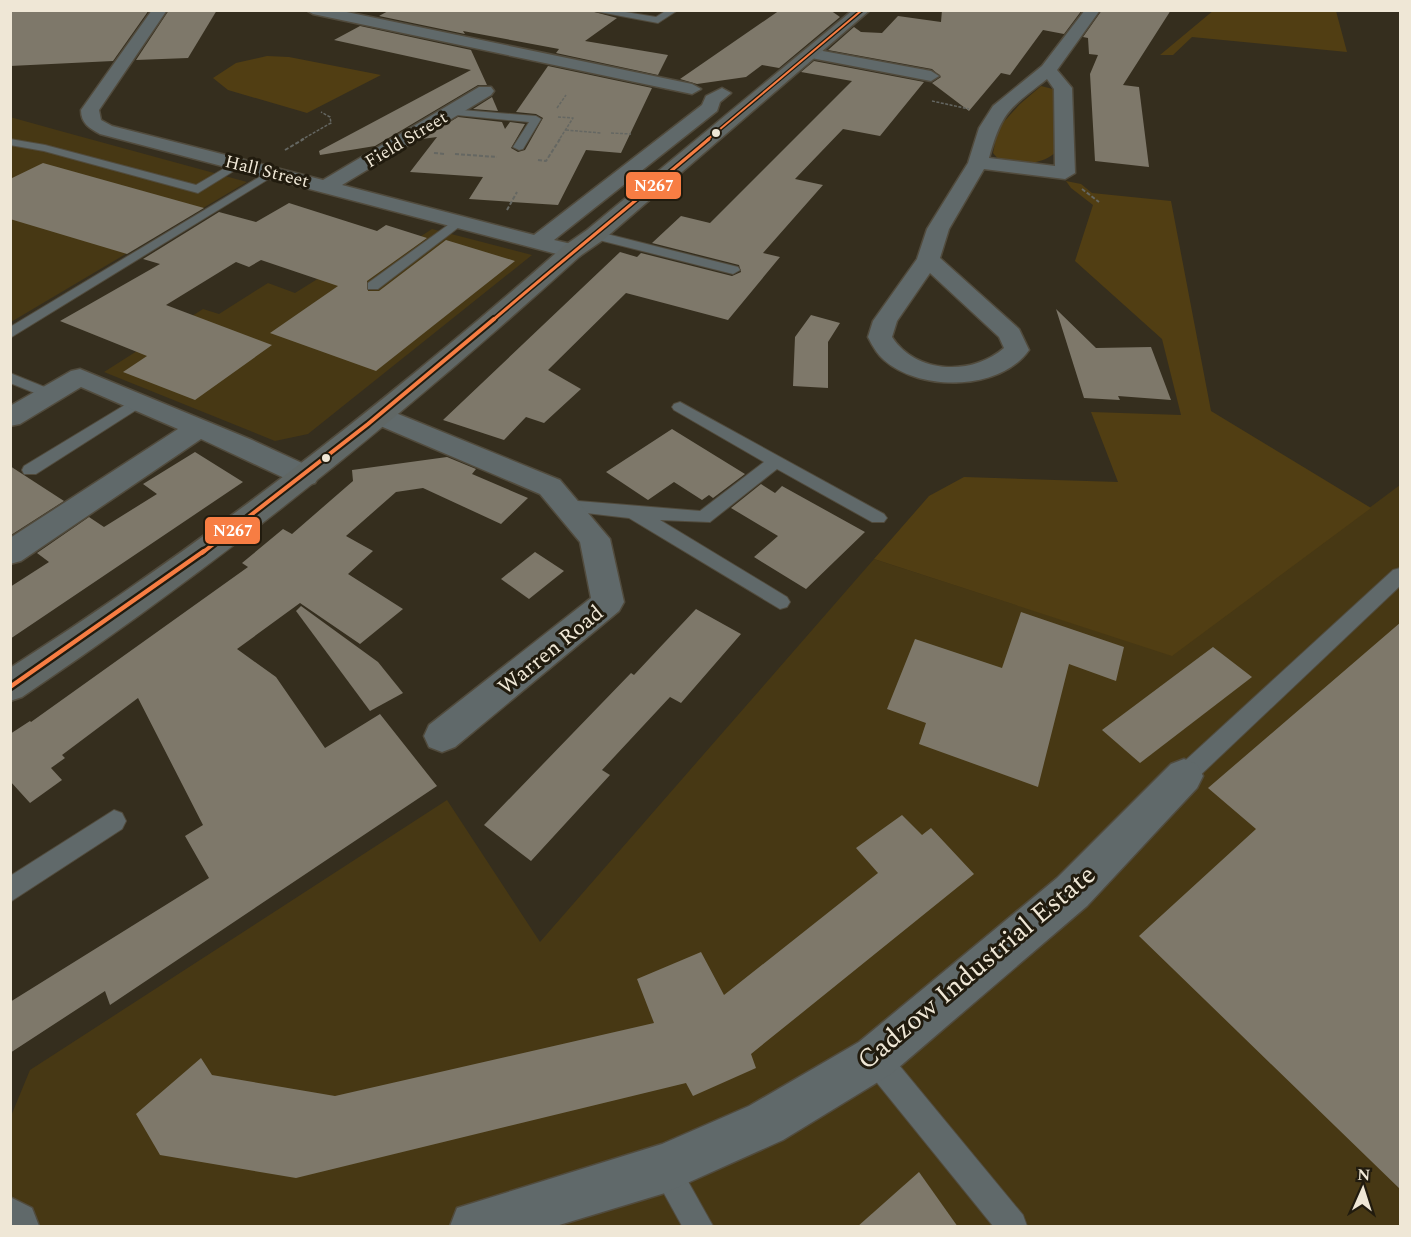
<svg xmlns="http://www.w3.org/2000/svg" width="1411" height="1237" font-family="Spectral,serif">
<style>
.built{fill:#473814}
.green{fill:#513e13}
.building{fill:#7e786a}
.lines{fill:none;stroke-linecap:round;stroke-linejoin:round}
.service-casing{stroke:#514b3d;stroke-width:2}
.minor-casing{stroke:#514b3d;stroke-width:3}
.primary-casing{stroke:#514b3d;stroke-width:3}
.path-far1{stroke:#656762;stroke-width:1.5;stroke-dasharray:3 1.5;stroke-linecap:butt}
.path{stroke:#656762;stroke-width:2;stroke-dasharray:4 2;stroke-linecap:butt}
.service{fill:#60696a;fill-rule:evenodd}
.minor{fill:#60696a;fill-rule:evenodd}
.primary{fill:#606765;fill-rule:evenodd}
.bus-1-far3-casing{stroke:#211b0e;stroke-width:4.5}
.bus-1-far2-casing{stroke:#211b0e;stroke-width:6}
.bus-1-far1-casing{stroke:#211b0e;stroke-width:8}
.bus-1-casing{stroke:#211b0e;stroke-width:9}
.bus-1-far3{stroke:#f77d43;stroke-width:2}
.bus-1-far2{stroke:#f77d43;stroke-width:3}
.bus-1-far1{stroke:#f77d43;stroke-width:4}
.bus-1{stroke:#f77d43;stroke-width:4.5}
.bus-dot{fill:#efe7d6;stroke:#211b0e;stroke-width:2}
.labels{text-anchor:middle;stroke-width:6;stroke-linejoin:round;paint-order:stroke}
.far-street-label{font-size:18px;fill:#efe7d6;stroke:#211b0e}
.street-label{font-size:22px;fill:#efe7d6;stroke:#211b0e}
.near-street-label{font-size:27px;fill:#efe7d6;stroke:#211b0e}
.line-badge{stroke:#211b0e;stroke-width:2}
.badge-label{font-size:16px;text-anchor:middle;font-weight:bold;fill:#fff}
</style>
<rect width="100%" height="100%" fill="#352e1e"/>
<g class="built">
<path d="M 10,117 L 64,132 L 247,182 L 11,322 Z"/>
<path d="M 432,229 L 532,255 L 308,434 L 275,441 L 104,372 L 203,309 L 219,314 L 268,283 L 295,293 L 319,278 L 346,285 Z"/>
<path d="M 1400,485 L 1400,1226 L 11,1226 L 11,1116 L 30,1070 L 447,800 L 540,942 L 874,559 L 1172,655 Z"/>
</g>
<g class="green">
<path d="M 1214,10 L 1336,11 L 1347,52 L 1192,37 L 1173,55 L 1160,55 Z"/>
<path d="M 267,56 L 289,57 L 381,75 L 307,113 L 228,90 L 213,78 L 236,63 Z"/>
<path d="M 1041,86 L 1057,90 L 1055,153 C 1038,167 1019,163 999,160 L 993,153 L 998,128 L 1020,104 Z"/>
<path d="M 1066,181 L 1081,184 L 1092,193 L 1171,201 L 1211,411 L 1371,508 L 1172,656 L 874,559 L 929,496 L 964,477 L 1118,482 L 1091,412 L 1181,415 L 1162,339 L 1075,261 L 1093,205 L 1071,188 Z"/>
</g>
<g class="building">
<path d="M 10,10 L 149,10 L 113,61 L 10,66 Z"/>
<path d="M 169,10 L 217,10 L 188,58 L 136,60 Z"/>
<path d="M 390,10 L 587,10 L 617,18 L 585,41 L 668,55 L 658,75 L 556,53 L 559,49 L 463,31 L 465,34 L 379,16 Z"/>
<path d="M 780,10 L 830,10 L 840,17 L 779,68 L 762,65 L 746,77 L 697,84 L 680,79 Z"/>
<path d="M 942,10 L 1082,10 L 1064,34 L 1043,30 L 1010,75 L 1001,73 L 969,111 L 932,83 L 941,77 L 932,69 L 828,50 L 854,27 L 861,32 L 882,33 L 898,16 L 941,22 Z"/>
<path d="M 1102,10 L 1171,10 L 1123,85 L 1139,87 L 1149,167 L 1095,161 L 1090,74 L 1098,55 L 1089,54 L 1088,38 L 1083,37 Z"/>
<path d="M 360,26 L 471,50 L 487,85 L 478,85 L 375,146 L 320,155 L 319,151 L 471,70 L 334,40 Z"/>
<path d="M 814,61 L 924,82 L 880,136 L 843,129 L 795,179 L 823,185 L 763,253 L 780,257 L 728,320 L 626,293 L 548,370 L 581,389 L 544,423 L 526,417 L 504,440 L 443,420 L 620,252 L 637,257 L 641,253 L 732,276 L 741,272 L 739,265 L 652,243 L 681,216 L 710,223 L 852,81 L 801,72 Z"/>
<path d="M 548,66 L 652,88 L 621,153 L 586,150 L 558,205 L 469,199 L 483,177 L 410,172 L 437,137 L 422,139 L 458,117 L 502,122 L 505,129 L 510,122 L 525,124 L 511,148 L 518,152 L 525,150 L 543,118 L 536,114 L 516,112 Z"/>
<path d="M 492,97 L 498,111 L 473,109 Z"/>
<path d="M 43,163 L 204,208 L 127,254 L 10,219 L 10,179 Z"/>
<path d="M 289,203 L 377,231 L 386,225 L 427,238 L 367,281 L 368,291 L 379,291 L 446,240 L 515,261 L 376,371 L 270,333 L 338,286 L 261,260 L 249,267 L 236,262 L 166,305 L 272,345 L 195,400 L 123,372 L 147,356 L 60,321 L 160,264 L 143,259 L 219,212 L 256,222 Z"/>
<path d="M 1056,309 L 1096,348 L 1151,347 L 1171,400 L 1118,396 L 1120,400 L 1084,398 Z"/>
<path d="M 811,315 L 840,323 L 828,342 L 828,388 L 793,386 L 795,337 Z"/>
<path d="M 672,429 L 745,474 L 713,498 L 709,495 L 702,500 L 674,482 L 648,500 L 606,472 Z"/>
<path d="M 195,452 L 243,482 L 10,639 L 10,587 L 49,562 L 37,553 L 89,517 L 104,527 L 157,494 L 143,484 Z"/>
<path d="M 447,457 L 476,469 L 472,474 L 528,498 L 501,524 L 423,488 L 396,492 L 346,536 L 373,551 L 348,574 L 403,609 L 360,644 L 300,603 L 237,649 L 276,677 L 325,748 L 380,714 L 437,786 L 110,1005 L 105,991 L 10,1053 L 10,1002 L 209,878 L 185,836 L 203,825 L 138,698 L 62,755 L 65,758 L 51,768 L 62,780 L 30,803 L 10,781 L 10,734 L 30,721 L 31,722 L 248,567 L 242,563 L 283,529 L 292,534 L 353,481 L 352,470 Z"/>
<path d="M 10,466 L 64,501 L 11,535 L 10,535 Z"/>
<path d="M 761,484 L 775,493 L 782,486 L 865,532 L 806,589 L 754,557 L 778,536 L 731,508 Z"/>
<path d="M 535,552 L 564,571 L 529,599 L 501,579 Z"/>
<path d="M 301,606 L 378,662 L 403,693 L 370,711 L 296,611 Z"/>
<path d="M 696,609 L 741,634 L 681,703 L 670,697 L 602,770 L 610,775 L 531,861 L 484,825 L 631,673 L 634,675 Z"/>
<path d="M 1021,612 L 1124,647 L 1116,681 L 1069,664 L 1038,787 L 919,744 L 926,723 L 887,709 L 915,639 L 1002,668 Z"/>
<path d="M 1401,622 L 1401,1190 L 1139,936 L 1256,829 L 1208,788 Z"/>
<path d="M 1213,647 L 1252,677 L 1140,763 L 1102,730 Z"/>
<path d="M 902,815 L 922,835 L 931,828 L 974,874 L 751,1054 L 756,1068 L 693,1096 L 686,1083 L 296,1178 L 160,1155 L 136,1114 L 201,1058 L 212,1075 L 335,1096 L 654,1023 L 637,979 L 701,952 L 724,995 L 878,873 L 856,848 Z"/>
<path d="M 919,1172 L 958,1227 L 857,1227 Z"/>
</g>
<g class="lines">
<g class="service-casing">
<g id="service">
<path d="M 589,10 L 613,10 L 656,17 L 667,10 L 678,10 L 658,23 Z"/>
<path d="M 450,109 L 536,116 L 541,119 L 523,149 L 519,150 L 513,147 L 529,122 L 446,114 L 446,110 Z"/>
<path d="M 10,139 L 45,145 L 196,185 L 235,162 L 245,164 L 198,193 L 44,151 L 10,145 Z"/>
<path d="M 271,170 L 277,173 L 275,175 L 10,338 L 10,327 Z"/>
<path d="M 459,217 L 465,221 L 463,224 L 378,289 L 368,289 L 368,283 Z"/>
<path d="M 595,231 L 738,267 L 740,270 L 733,274 L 591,238 L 591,232 Z"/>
<path d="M 10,373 L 57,392 L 60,395 L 52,400 L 10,383 Z"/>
<path d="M 138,397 L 144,399 L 146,402 L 144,405 L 36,474 L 24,474 L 22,470 L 24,466 Z"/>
<path d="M 680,402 L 884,514 L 887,518 L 884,522 L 872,522 L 777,469 L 710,522 L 660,520 L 787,597 L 790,602 L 787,607 L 780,609 L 629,518 L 560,510 L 557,506 L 566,500 L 700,511 L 764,462 L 674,410 L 672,407 L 674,404 Z"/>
<path d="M 1400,568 L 1400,586 L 1192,783 L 1184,786 L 1176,783 L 1173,776 L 1176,769 L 1393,570 Z"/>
<path d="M 114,810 L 122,813 L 126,821 L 122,829 L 10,902 L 10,876 Z"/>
<path d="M 875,1044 L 885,1048 L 1023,1215 L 1027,1226 L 993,1226 L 865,1068 L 861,1058 L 865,1048 Z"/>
<path d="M 665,1153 L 675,1158 L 713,1226 L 682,1226 L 650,1168 L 655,1158 Z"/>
</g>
</g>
<g class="minor-casing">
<g id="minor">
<path d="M 152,10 L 167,10 L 99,110 L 101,120 L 112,126 L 323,180 L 479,87 L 491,87 L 494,91 L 491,95 L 342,185 L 534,235 L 702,105 L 706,96 L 722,88 L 731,93 L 720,102 L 717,111 L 554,240 L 580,246 L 583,251 L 580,256 L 572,258 L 100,134 C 89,128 81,123 81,110 Z"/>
<path d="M 306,10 L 337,10 L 692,84 L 701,89 L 692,94 L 313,14 Z"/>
<path d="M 1085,10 L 1100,10 L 1057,70 L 1072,88 L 1075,173 L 1065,179 L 984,169 L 949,229 L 940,258 L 1019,329 L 1029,350 C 1001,391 920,392 884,360 C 877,354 872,345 868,337 L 873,321 L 917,259 L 927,229 L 968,163 L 979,128 L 993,106 L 1042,66 ZM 1047,79 L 1054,89 L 1055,166 L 989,158 C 1002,111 1009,109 1047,79 ZM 930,273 L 999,337 L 1004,348 C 972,376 916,374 892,337 L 897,321 Z"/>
<path d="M 812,49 L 931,71 L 939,76 L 931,81 L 806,57 L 804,54 Z"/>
<path d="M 80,369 L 252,440 L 315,469 L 319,476 L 315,483 L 305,486 L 295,483 L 201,439 L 21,561 L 10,564 L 10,538 L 178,429 L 81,387 L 20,424 L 10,426 L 10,406 L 71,371 Z"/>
<path d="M 381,407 L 560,480 L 610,539 L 624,602 L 619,611 L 455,747 L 442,752 L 429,747 L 424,736 L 429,725 L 591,598 L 580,542 L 540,494 L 371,422 L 368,416 L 371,410 Z"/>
<path d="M 1184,759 L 1197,764 L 1203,776 L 1197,788 L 1087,906 L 891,1074 L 783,1140 L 665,1193 L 556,1226 L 450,1226 L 457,1208 L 662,1144 L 749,1106 L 859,1042 L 1057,878 L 1171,764 Z"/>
<path d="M 10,1197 L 32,1208 L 39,1226 L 10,1226 Z"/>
</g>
</g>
<g class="primary-casing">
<path id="primary" d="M 853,10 L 870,10 L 603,240 L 580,256 C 403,416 220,564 22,697 L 10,701 L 10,668 C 207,542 389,400 564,246 L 587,230 Z"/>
</g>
<g class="path-far1">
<path d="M 932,101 L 969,109"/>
<path d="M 557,108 L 566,95"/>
<path d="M 558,117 L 573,118 L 559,140"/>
<path d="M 566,130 L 601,133"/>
<path d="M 611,133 L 631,134"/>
<path d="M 301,140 L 331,123 L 330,117 L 321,112"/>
</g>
<g class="path">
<path d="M 285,150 L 304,139"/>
<path d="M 434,153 L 445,154"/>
<path d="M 455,154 L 497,157"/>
<path d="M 538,160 L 546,161 L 560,139"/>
<path d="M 1082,189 L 1099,202"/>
<path d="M 507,210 L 517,192"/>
</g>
<use href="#service" class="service"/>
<use href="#minor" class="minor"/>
<use href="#primary" class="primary"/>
<g class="bus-1-far3-casing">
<path id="bus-1-far3" d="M 707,140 L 862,10"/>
</g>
<g class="bus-1-far2-casing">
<path id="bus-1-far2" d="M 493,320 C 564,259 637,200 709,139"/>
</g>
<g class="bus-1-far1-casing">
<path id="bus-1-far1" d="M 202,553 L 368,424 L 494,319"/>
</g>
<g class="bus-1-casing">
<path id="bus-1" d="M 10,687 L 204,551"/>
</g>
<use href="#bus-1-far3" class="bus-1-far3"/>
<use href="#bus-1-far2" class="bus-1-far2"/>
<use href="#bus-1-far1" class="bus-1-far1"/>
<use href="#bus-1" class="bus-1"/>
</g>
<g class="bus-dot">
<circle cx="716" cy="133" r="5"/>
<circle cx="326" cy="458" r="5"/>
</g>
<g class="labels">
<g class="far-street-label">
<text transform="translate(406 139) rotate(-31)" y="6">Field Street</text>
<text transform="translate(267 171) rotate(14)" y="6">Hall Street</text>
</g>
<g class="street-label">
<text transform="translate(550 649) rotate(-39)" y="8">Warren Road</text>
</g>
<g class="near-street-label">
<text transform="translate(976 967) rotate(-40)" y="9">Cadzow Industrial Estate</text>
</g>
</g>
<g class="line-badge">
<rect x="625" y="171" width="57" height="29" rx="6" fill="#f77d43"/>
<rect x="204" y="516" width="57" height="29" rx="6" fill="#f77d43"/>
</g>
<g class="badge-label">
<text x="654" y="191">N267</text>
<text x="233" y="536">N267</text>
</g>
<rect width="1411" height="1237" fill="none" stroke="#efe7d6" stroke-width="24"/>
<g transform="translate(1363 1189) rotate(3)" stroke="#211b0e" stroke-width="4.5" paint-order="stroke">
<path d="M0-4.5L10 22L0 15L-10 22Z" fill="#efe7d6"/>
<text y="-9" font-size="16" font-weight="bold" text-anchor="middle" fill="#efe7d6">N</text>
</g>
</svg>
